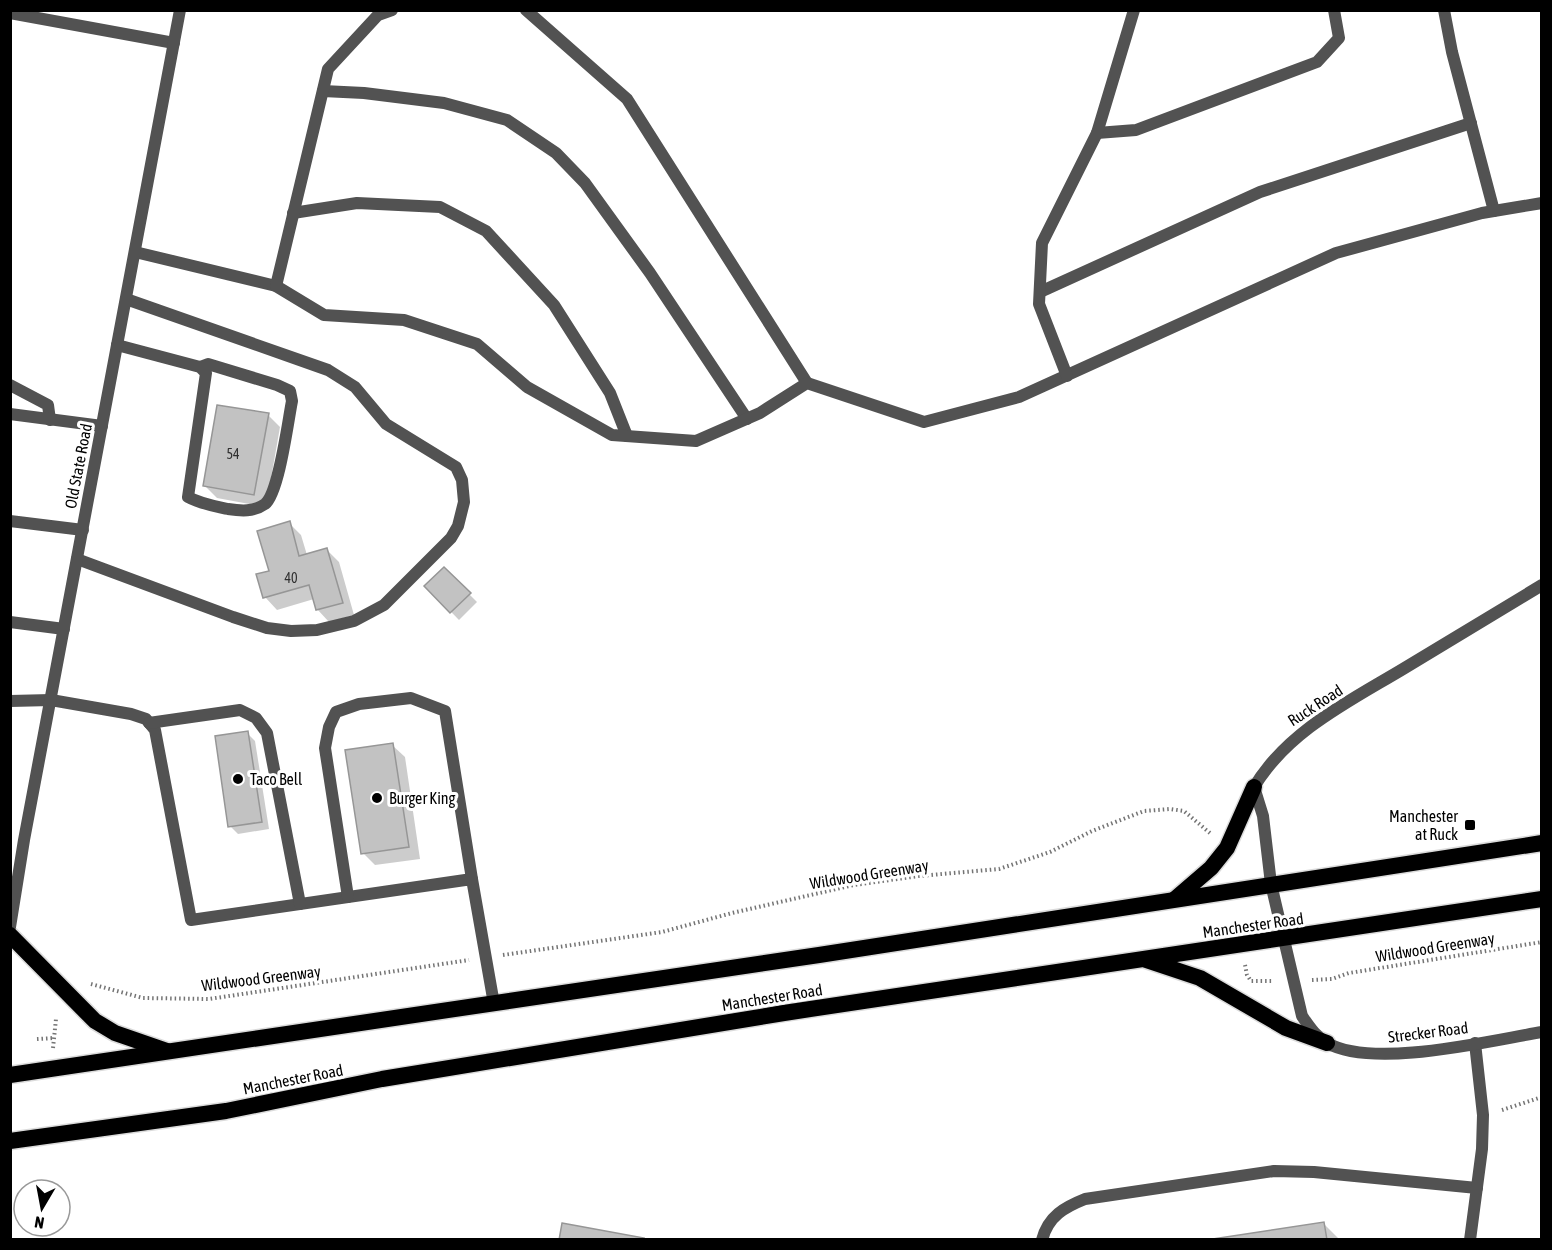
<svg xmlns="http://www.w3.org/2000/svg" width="1552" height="1250" font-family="'Asap Condensed',sans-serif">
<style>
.shadow{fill:#0003}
.building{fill:#c2c2c2;stroke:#969696;stroke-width:1.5}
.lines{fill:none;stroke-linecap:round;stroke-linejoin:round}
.trunk-casing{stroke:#dbdbdb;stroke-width:19}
.path{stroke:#747474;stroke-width:4;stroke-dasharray:1.5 3;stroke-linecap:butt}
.service{stroke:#525252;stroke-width:12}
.minor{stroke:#525252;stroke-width:12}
.tertiary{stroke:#525252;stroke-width:12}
.trunk{stroke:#000;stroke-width:16}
.poi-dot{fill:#000;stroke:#fff;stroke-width:2}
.labels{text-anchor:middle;stroke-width:6;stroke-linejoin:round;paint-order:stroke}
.number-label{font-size:14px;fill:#303030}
.street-label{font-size:16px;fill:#000;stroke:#fff}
.poi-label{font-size:16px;fill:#000;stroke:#fff;text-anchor:start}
</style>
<rect width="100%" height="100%" fill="#fff"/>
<g class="shadow">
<path d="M 268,415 L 280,427 L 266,507 L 217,498 L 205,486 Z"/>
<path d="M 289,523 L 301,535 L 307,555 L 327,550 L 339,562 L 354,615 L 329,622 L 317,609 L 314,599 L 277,610 L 265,597 L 270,572 Z"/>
<path d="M 444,569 L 477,602 L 459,620 L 426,586 Z"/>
<path d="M 247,733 L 255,741 L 269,829 L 238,834 L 230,826 Z"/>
<path d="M 392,745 L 405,757 L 420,859 L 375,865 L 363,853 Z"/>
<path d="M 1324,1224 L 1340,1240 L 1217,1240 Z"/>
</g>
<g class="building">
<path d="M 217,405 L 269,413 L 254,495 L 203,486 Z"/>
<path d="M 290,521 L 299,556 L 327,548 L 343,603 L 316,610 L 309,585 L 263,598 L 256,574 L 269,571 L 257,531 Z"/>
<path d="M 444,567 L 471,593 L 450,613 L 424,586 Z"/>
<path d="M 248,731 L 262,822 L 228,827 L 215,736 Z"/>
<path d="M 393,743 L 409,847 L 361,854 L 345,750 Z"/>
<path d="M 1324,1222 L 1327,1240 L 1206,1240 Z"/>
<path d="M 562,1223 L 644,1238 L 643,1240 L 559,1240 Z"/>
</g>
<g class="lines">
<g class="trunk-casing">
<g id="trunk">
<path d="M 1175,899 L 1211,868 L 1227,848 L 1254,787"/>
<path d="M 10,935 L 95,1021 L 115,1033 L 167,1051"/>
<path d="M 1146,960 L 1200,978 L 1286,1028 L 1327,1043"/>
<path d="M 10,1075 L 819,955 L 1542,843"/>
<path d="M 10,1141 L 226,1111 L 382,1079 L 784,1013 L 1542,899"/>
</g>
</g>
<g class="path">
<path d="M 503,955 L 662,932 L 732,913 L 854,885 L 919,876 L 999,869 L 1050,852 L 1092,831 L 1144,811 L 1170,809 L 1184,811 L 1211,834"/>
<path d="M 1245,965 L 1247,975 L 1251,981 L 1274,981"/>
<path d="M 1312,980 L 1332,979 L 1349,973 L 1542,942"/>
<path d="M 91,984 L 143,998 L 209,999 L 469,960"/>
<path d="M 37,1039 L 54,1038"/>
<path d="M 53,1048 L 56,1019"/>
<path d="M 1502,1110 L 1542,1097"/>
</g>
<g class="service">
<path d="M 526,10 L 627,99 L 807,383"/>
<path d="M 1444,10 L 1452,52 L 1494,211"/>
<path d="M 323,91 L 364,93 L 444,103 L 507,120 L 556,153 L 585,183 L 650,273 L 747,419"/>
<path d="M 1097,133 L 1136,130 L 1317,62 L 1339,38 L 1334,10"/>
<path d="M 293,213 L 357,203 L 440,207 L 486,231 L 554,305 L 610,393 L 627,436"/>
<path d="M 135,252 L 276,286 L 324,315 L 404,320 L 477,344 L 527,387 L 612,435 L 696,441 L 760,413 L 807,383 L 924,422 L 1019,397 L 1336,253 L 1482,213 L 1542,203"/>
<path d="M 276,286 L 328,69 L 378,15 L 392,10"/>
<path d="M 1040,292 L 1260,192 L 1471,123"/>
<path d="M 117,345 L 200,367 L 206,373 L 188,497 C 201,504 214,506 228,509 C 241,511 254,512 265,504 C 279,493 288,421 292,401 L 290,391 L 277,385 L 208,364 L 200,367"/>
<path d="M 1067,376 L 1039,304 L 1042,243 L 1097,133 L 1134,10"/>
<path d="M 10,385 L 48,405 L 50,420"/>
<path d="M 10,414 L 102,426"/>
<path d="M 10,521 L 83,530"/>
<path d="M 77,559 L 233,617 L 267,628 L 291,631 L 317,630 L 354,621 L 384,605 L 451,538 L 458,526 L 464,502 L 462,480 L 456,467 L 386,424 L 355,387 L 328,370 L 126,299"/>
<path d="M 10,622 L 64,629"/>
<path d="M 10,701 L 51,700 L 131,714 L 146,719 L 155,730 L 191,920 L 472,879 L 494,1004"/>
<path d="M 149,723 L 240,710 L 256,718 L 267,733 L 300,904"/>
<path d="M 348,897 L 325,748 L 329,727 L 336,712 L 359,704 L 411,698 L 445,711 L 472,879"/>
<path d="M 1042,1240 C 1048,1216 1065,1207 1085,1199 L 1274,1171 L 1314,1172 L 1477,1188"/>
<path d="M 1470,1240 L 1482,1149 L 1483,1115 L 1475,1043"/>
</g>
<g class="minor">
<path d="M 10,13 L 174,43"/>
<path d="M 1271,884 L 1263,816 L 1254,787 C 1288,731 1348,702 1403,669 C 1449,641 1495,613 1542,585"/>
</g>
<g class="tertiary">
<path d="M 1271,884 L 1302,1016 C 1309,1026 1316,1037 1327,1043 C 1374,1069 1488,1041 1542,1032"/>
<path d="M 10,927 L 24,840 L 180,10"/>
</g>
<use href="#trunk" class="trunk"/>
</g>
<g class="poi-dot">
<circle cx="238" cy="779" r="6"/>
<circle cx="377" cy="798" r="6"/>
<rect x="1464" y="819" width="12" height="12" rx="3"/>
</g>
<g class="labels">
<g class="number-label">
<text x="233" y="459">54</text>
<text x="291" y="583">40</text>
</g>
<g class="street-label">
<text transform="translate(78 466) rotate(-79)" y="6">Old State Road</text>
<text transform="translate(1315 705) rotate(-33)" y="6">Ruck Road</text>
<text transform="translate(869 874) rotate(-9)" y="6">Wildwood Greenway</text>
<text transform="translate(1253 925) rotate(-8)" y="6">Manchester Road</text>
<text transform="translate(1435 947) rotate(-9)" y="6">Wildwood Greenway</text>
<text transform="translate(261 978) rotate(-7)" y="6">Wildwood Greenway</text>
<text transform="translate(772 997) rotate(-9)" y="6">Manchester Road</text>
<text transform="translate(1428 1032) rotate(-7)" y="6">Strecker Road</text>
<text transform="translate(293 1079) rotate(-11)" y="6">Manchester Road</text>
</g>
<g class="poi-label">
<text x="250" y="785">Taco Bell</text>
<text x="389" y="804">Burger King</text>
<text x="1458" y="822" text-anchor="end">Manchester<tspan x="1458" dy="18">at Ruck</tspan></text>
</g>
</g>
<rect width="1552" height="1250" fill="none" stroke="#000000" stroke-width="24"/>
<g transform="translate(42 1208) rotate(190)"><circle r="28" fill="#ffffff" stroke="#999999" stroke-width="1.5"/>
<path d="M0-4.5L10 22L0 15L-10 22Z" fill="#000000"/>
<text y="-9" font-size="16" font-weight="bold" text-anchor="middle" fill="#000000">N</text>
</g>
</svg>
